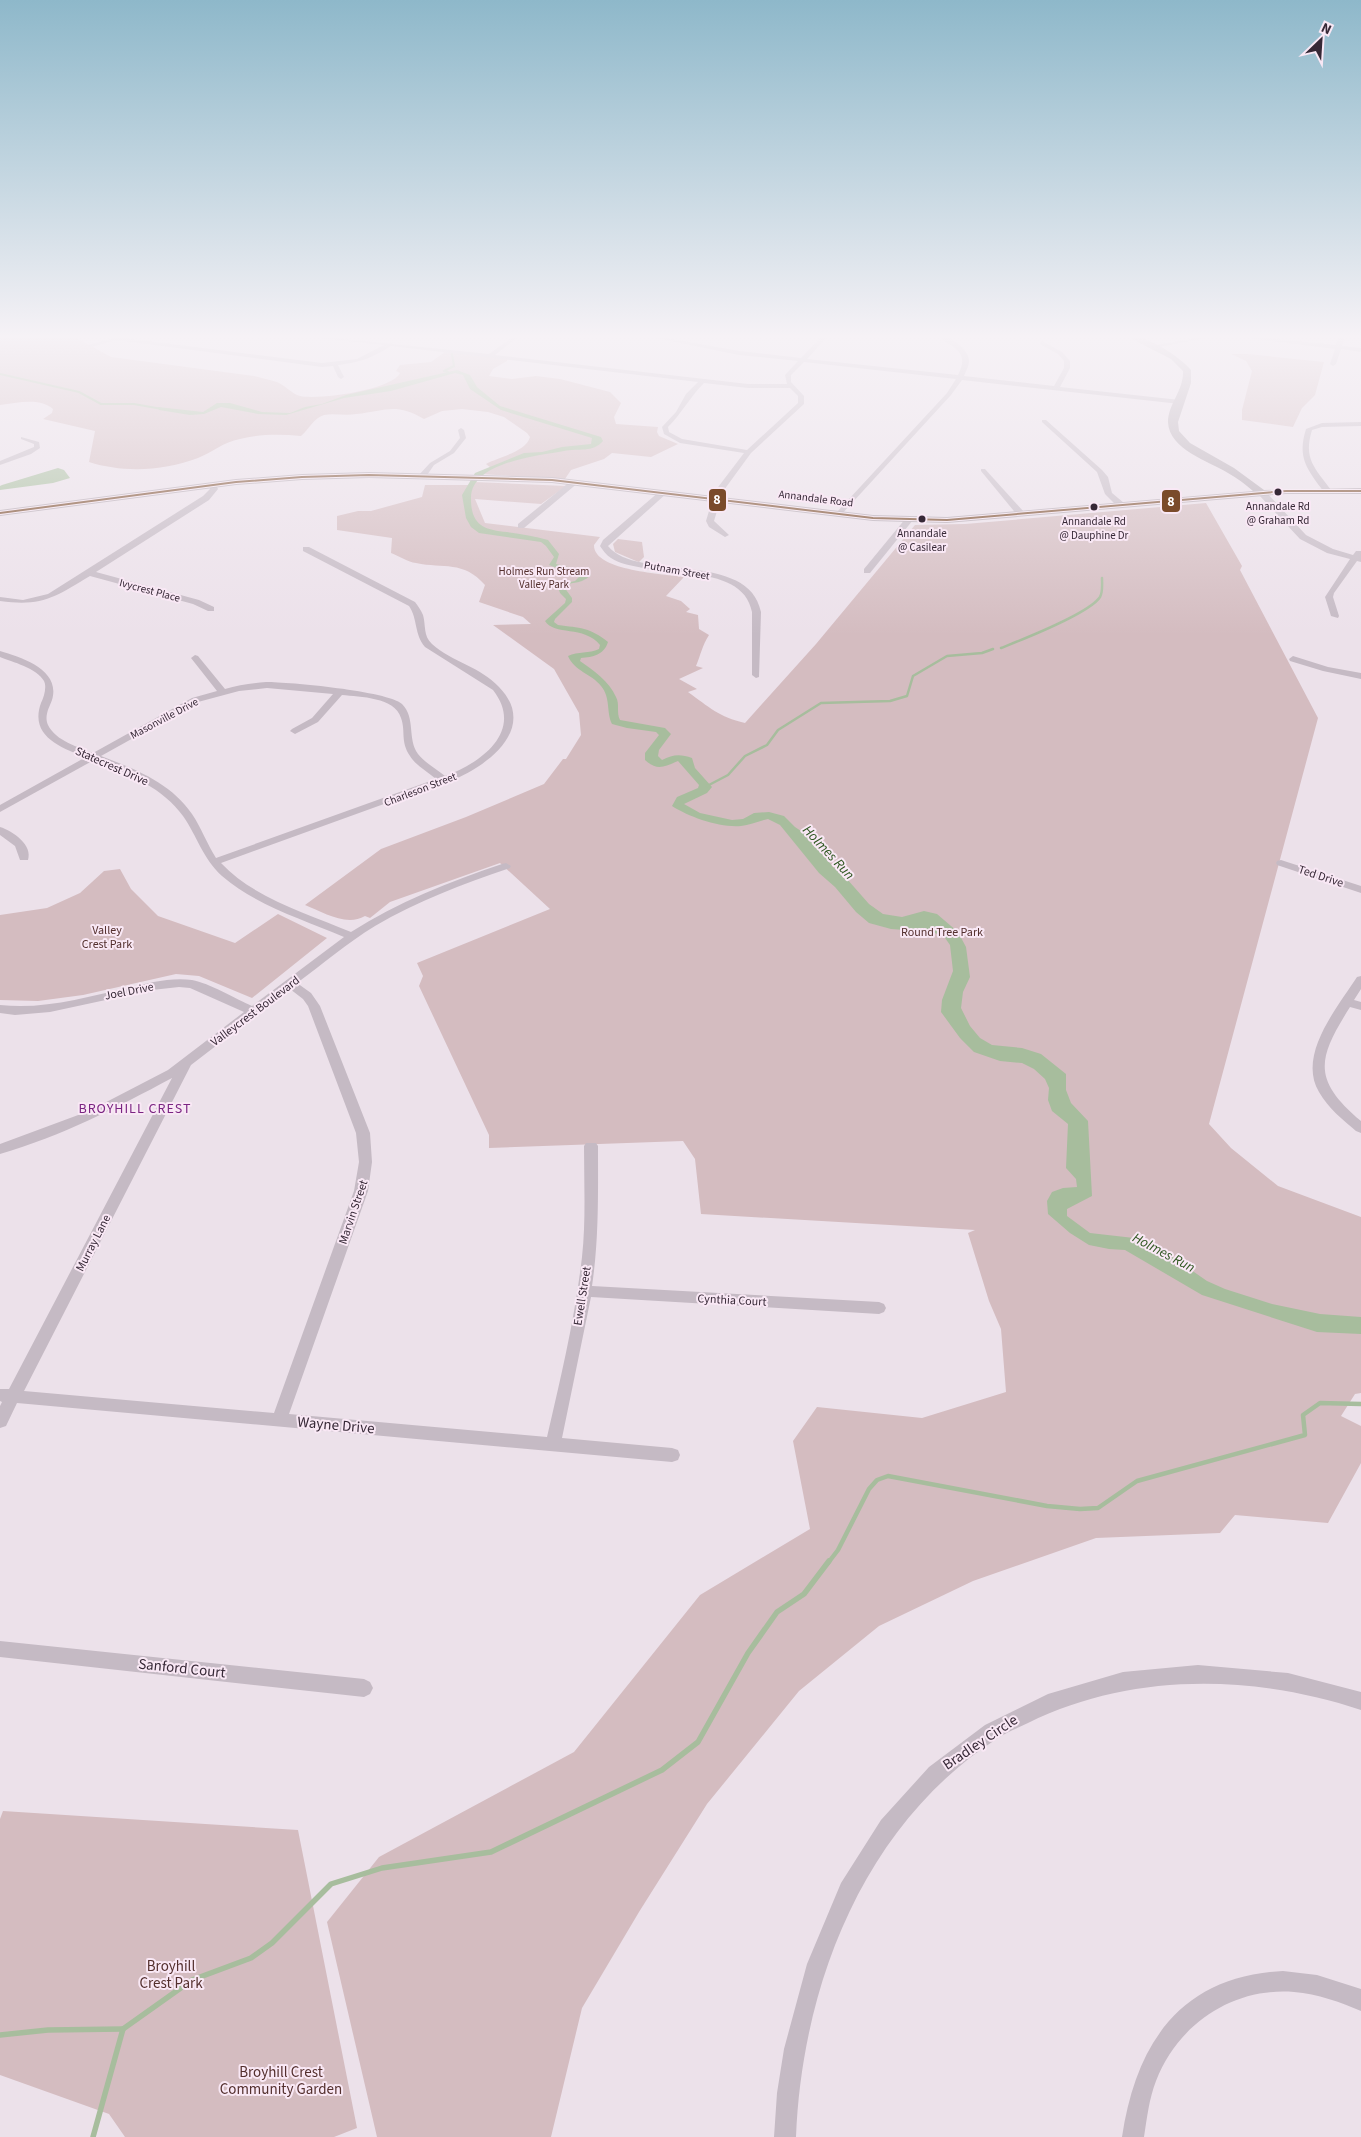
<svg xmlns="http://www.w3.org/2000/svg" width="1361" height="2137" font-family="'Source Sans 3',sans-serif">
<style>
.green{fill:#d4bcc0}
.water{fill:#a7bd9d}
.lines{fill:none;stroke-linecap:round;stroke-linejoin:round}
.stream-far3{stroke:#a7bd9d;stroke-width:2}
.stream-far2{stroke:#a7bd9d;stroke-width:2.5}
.stream-far1{stroke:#a7bd9d;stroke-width:4.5}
.stream{stroke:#a7bd9d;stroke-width:5.5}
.street{fill:#c5bac4;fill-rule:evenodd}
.secondary{fill:#b6abb4;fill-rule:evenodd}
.bus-1-casing{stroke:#f9e8f5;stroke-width:4}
.bus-1{stroke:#7a4b2a;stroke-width:2}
.bus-dot{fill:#362836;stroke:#f9e8f5;stroke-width:2}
.labels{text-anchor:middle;stroke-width:4;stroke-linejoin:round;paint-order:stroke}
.far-street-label{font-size:11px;fill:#362836;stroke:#f9e8f5}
.bus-label{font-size:11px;fill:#362836;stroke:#f9e8f5}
.far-park-label{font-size:11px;fill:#532f2d;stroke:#f9e8f5}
.street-label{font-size:12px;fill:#362836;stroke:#f9e8f5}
.park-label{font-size:12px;fill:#532f2d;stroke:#f9e8f5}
.water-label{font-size:14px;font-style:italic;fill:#2d561f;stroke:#f9e8f5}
.neighbourhood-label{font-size:14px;letter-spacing:1px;fill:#7b2482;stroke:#f9e8f5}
.near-street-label{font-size:15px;fill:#362836;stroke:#f9e8f5}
.near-park-label{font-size:15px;fill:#532f2d;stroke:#f9e8f5}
.line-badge{stroke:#f9e8f5;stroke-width:2}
.badge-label{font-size:14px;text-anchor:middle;font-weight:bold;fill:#fff}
</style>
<rect width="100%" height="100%" fill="#ece1ea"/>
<g class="green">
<path d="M 0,336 L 73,336 L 111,357 L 254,376 C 262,378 270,380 277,382 C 285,385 292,394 300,396 C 319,400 392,390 400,373 L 396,371 L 400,365 L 431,362 L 445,352 L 507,359 L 507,361 L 493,369 L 489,376 L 512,379 L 536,376 L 560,379 L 610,392 L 621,403 L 614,417 L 616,424 L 658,427 L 657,432 L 659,436 L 678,444 L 651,457 L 612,453 L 604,459 L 571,470 L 565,479 L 479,474 L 491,468 L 486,464 C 498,457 526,452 530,437 L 527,433 L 504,417 L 488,412 L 462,409 L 442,411 L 424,419 C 396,402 385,411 356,414 C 346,416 334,413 324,415 C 314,418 309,429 301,436 C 280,434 260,434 240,439 C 223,442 213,452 198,458 C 164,471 123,473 89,462 L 95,431 L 43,419 L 52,413 L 53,409 C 39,397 17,403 0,405 Z"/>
<path d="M 1231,354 L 1247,354 L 1324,362 L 1315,395 L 1302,408 L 1293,427 L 1242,420 L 1242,410 L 1252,371 L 1246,361 Z"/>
<path d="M 474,482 L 566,486 L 541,504 L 475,499 L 485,523 L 600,537 L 594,545 C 593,571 665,574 684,577 L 666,596 L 681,601 L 690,609 L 686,612 L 698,615 L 699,629 L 709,635 C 702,646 701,654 696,666 L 703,668 L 679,679 L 697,689 L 688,692 C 709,707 719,717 745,723 L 816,644 L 915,525 L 965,524 L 1206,503 L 1242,566 L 1240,570 L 1318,718 L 1209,1124 L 1231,1148 L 1278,1186 L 1361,1217 L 1361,1393 L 1355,1394 L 1341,1416 L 1361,1426 L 1361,1463 L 1328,1523 L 1235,1515 L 1220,1533 L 1096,1538 L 973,1581 L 879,1626 L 799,1691 L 707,1804 L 639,1912 L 582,2008 L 551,2137 L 377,2137 L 327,1922 L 379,1857 L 574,1752 L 700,1595 L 810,1529 L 793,1441 L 817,1407 L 922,1418 L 1006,1392 L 1001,1329 L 989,1301 L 968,1233 L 975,1230 L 701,1214 L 695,1159 L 683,1141 L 489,1148 L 489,1135 L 419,986 L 423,976 L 417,963 L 550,909 L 500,863 L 390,902 L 370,918 L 365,916 C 346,927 323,912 305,905 L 381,849 L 466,817 L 544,784 L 563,759 L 566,759 L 581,735 L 579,713 L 554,669 L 493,625 L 531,624 L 523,617 L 479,602 L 485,585 C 463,560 444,569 416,563 C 408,562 399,556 391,553 L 392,538 L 337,530 L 337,516 L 358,511 L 371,511 L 422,497 L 425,485 L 469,485 Z"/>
<path d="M 618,539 L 642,542 L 644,557 L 639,562 L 636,561 L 615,552 L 613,544 Z"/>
<path d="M 120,869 L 131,889 L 158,916 L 235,943 L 278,914 L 327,938 L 252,998 L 199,976 L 176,974 L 83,995 L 38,1001 L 0,1000 L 0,915 L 47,908 L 80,893 L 104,871 Z"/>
<path d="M 3,1811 L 298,1830 L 357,2128 L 334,2137 L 125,2137 L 109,2114 L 0,2075 L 0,1819 Z"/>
</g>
<g class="water">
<path d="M 457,370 L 470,375 L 477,387 L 500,406 L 601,437 L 603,441 C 593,453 578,448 564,451 C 537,456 470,462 471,499 C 471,525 484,530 507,532 C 521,534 535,536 548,540 L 559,554 L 556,564 L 584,571 L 591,575 C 579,586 573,580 564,587 L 572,598 L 572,602 L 555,619 L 554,622 L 558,625 C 580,628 589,627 608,642 C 604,655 593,657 581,658 L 580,661 C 594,671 609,681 616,697 C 620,704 616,712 620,720 L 665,728 L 671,734 L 659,750 L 658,756 L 662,760 C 673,754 681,754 692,758 L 695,768 L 712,787 L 707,793 L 684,804 L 700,813 L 732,820 L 743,819 L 754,813 L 769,812 L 784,816 L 795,827 L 810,837 L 833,867 L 847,879 L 869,904 L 883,914 L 902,917 L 924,911 L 937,914 L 958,932 L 966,947 L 970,977 L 963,992 L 961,1008 L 970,1026 L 980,1038 L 992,1045 L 1022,1048 L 1041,1054 L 1066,1074 L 1066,1090 L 1071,1103 L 1088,1121 L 1092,1196 L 1067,1209 L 1067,1216 L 1090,1233 L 1134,1238 L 1158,1247 L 1207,1281 L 1225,1289 L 1272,1304 L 1320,1314 L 1361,1317 L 1361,1334 L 1317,1332 L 1202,1295 L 1125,1250 L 1109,1249 L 1089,1245 L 1070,1233 L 1048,1214 L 1047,1201 L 1052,1192 L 1063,1188 L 1077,1187 L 1076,1179 L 1066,1168 L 1068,1124 L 1052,1111 L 1048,1100 L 1049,1088 L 1045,1079 L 1034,1069 L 1022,1063 L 1000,1061 L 974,1052 L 960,1038 L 941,1012 L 942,1000 L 953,971 L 950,945 L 945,938 L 933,932 L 891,929 L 869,923 L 856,912 L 835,887 L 819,873 L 780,825 L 768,819 C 759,821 750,825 741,826 C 720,828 689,817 672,806 L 677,797 L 698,788 L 699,785 L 678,761 C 664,767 657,771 645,760 L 645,753 L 659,735 L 656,732 L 627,728 L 612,724 C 606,712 611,698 601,686 C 592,674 574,671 568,656 C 578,651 589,654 599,649 L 600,645 C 584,625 554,636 545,621 L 565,603 L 566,599 L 560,593 L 557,585 L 575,581 L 579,577 L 549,565 L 554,557 L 546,546 L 541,542 L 479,533 L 471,527 L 466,518 L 462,495 L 475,473 L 524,453 L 542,452 L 562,447 L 591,444 L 592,438 L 501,410 L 470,389 L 463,375 L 455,373 L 391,391 L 344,398 L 286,415 L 258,414 L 221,407 L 204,414 L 190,415 L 159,410 L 158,407 L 203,412 L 217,403 L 230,403 L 262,412 L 290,413 L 305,407 L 322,404 L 346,395 Z"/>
<path d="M 58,468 L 64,470 L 70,478 L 53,483 L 0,490 L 0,486 L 2,485 Z"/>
</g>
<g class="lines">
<g class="stream-far3">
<path d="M 448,372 L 444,371 L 454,366 L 452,354"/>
<path d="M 0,374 L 79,392 L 101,404 L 134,404 L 162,409"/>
</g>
<g class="stream-far2">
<path d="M 1001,648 C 1021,640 1089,614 1100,597 C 1103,592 1102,584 1102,578"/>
<path d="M 707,786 L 728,775 L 745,756 L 767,745 L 778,730 L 821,703 L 890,701 L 907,696 L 913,676 L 947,656 L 982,653 L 993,649"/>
</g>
<path class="stream-far1" d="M 828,1563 L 838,1550 L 869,1489 L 877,1480 L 888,1476 L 1047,1506 L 1080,1509 L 1098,1508 L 1137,1481 L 1305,1435 L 1303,1415 L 1320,1403 L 1361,1404"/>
<g class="stream">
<path d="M 0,2035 L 48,2030 L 123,2029"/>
<path d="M 93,2137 L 123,2029 L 192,1980 L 251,1958 L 272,1943 L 331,1884 L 382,1868 L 491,1852 L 662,1770 L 698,1742 L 748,1653 L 777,1612 L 804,1594 L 829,1561"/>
</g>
<g class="street">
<path d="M 120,336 L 128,336 L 124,338 L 322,363 L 357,359 L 384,345 L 319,338 L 316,336 L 489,354 L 514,336 L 520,336 L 495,355 L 748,384 L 787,384 L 785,375 L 798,361 L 739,355 L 646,336 L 656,336 L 739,351 L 801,358 L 822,336 L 828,336 L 807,359 L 958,375 C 970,351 954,349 938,336 C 949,335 968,348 969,360 C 969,366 966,371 964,376 L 1054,386 L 1064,368 L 1064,361 L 1058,354 L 1040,344 L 1042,341 L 1062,352 L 1070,361 L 1070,368 L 1060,387 L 1180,400 L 1183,402 L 1180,404 L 962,380 L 951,395 L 840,516 L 837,516 L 837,512 L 947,393 L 956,379 L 804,362 L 791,375 L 791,382 L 804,396 L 804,404 L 751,453 L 716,501 L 713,501 L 709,499 L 744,453 L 680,443 L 664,434 L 662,427 L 676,412 L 686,394 L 698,382 L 391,346 C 372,358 361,362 338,365 L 344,377 L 341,379 L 338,377 L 333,366 L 322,367 L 116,340 L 91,347 L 88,345 ZM 704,383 L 748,388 L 790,388 L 798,396 L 798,403 L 747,450 L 682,439 L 669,432 L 668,427 C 682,413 690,397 704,383 Z"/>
<path d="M 1206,336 L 1216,336 L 1154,348 L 1151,346 Z"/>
<path d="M 1234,336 L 1248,336 L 1336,345 L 1339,336 L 1345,336 L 1342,346 L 1361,348 L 1361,352 L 1341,349 L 1336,364 L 1333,366 L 1330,364 L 1335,349 Z"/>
<path d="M 1042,420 L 1046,420 L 1102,470 L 1108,477 L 1112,493 L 1124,503 L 1124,507 L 1118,507 L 1105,494 L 1097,472 L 1042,422 Z"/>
<path d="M 1361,422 L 1361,426 L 1322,427 L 1312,430 C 1303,459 1315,468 1331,490 L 1324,492 C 1307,469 1297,458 1306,429 L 1322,423 Z"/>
<path d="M 461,428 L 464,430 L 466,438 L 454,453 L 434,465 L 425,478 L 419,478 L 418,476 L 430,463 L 450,451 L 460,438 L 458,430 Z"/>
<path d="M 21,437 L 39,442 L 40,448 L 31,454 L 0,465 L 0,461 L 34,447 L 34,444 L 21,439 Z"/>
<path d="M 981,469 L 985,469 L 1024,512 L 1024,516 L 1018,516 L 981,471 Z"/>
<path d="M 572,480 L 579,482 L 524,528 L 518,528 L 518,524 Z"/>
<path d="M 209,483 L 215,483 L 218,489 L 209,500 L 96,572 L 199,600 L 214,607 L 214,611 L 208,611 L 193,604 L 90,576 C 55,597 42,607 0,601 L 0,597 L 23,600 L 48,594 L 203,496 L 210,489 Z"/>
<path d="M 660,491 L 667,493 L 608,546 C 637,582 749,550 761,612 L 759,677 L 756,678 L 752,675 L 752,612 C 743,559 645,580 611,558 C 606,555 603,550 600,546 L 603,540 Z"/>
<path d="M 1259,491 L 1265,491 L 1306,535 L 1333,549 L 1353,555 L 1356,551 L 1361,551 L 1361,562 L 1357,561 L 1334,593 L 1333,597 L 1339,616 L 1338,618 L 1331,616 L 1325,597 L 1350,559 L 1327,553 L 1300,539 L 1259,495 Z"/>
<path d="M 719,498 L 726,500 L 717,511 L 714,521 L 729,535 L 725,537 L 709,527 L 706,521 L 709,511 Z"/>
<path d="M 906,518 L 913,520 L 870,573 L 864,573 L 864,569 Z"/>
<path d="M 303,547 L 309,547 L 415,602 C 418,606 421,610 423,615 C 426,625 423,636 432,644 C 452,662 481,667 499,687 C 539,728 487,767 450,781 L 448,783 L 442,783 L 221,863 C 255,899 307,913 351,932 C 398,902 449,882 502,864 L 506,863 L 511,866 L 510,868 C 463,884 417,901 375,926 C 347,943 323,964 297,983 L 311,993 L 320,1006 L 370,1133 L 372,1162 L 368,1191 L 289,1414 L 547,1437 C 561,1377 575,1318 582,1257 C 586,1220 584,1183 584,1146 L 586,1143 L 596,1143 L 598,1146 C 598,1193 599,1239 592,1286 L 879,1302 L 884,1304 L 886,1308 L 884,1312 L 879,1314 L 591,1297 L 562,1438 L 672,1448 L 678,1450 L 680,1455 L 678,1460 L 672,1462 L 17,1403 L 6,1426 L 0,1428 L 0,1406 L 2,1402 L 0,1401 L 0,1389 L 9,1389 L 172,1078 C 116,1108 62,1136 0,1154 L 0,1144 L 89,1111 L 168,1070 L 244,1012 L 190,988 L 179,987 L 152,990 L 50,1012 L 15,1015 L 0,1013 L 0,1005 C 44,1010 86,997 128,988 C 148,983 171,977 192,980 C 209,983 236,999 252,1006 L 344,937 C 302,919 257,906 222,876 C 203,859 197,836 183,816 C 162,787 127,773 94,760 L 0,812 L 0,805 L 86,757 C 61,748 29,736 41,703 C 44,697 47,687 44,681 C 37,668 12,662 0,657 L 0,651 C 23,658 61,670 52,700 C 49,708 44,716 48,725 C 56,741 78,747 93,753 L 192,698 L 217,691 L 191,658 L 195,655 L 198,656 L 225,689 C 238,685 253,683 266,682 C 289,682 388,691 402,704 C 416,718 407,739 418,754 C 424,762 436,769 445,776 C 481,763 525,731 493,690 L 425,647 C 414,634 418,619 409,606 L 303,551 ZM 267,688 L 333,694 L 312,718 L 292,729 L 290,731 L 295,734 L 318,722 L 342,695 C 360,697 395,697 401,718 C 406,732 400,741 410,756 C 415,765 428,772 436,779 L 216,858 C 207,844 201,827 192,814 C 171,783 135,769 101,756 L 198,702 L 239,691 ZM 290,989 L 303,999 L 308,1006 L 356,1133 L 359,1162 L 354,1191 L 274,1413 L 24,1391 L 191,1065 Z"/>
<path d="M 1293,656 L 1328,667 L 1361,673 L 1361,679 L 1323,671 L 1290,661 L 1289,659 Z"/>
<path d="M 0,827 C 13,831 33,845 28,860 L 20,860 L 15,846 L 0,835 Z"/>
<path d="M 1281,860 L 1361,886 L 1361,893 L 1277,865 L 1276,863 L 1277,861 Z"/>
<path d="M 1361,976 L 1361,989 L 1354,1000 L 1361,1002 L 1361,1010 L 1350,1007 C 1318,1058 1311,1079 1361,1121 L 1361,1133 L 1356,1131 C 1343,1120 1328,1108 1319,1092 C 1297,1055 1337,1008 1357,977 Z"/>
<path d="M 0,1641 L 364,1679 L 370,1682 L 373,1688 L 370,1694 L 364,1697 L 0,1657 Z"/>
<path d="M 1198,1665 L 1288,1673 L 1361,1692 L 1361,1710 C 1253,1674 1131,1672 1028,1723 C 1018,1728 1007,1732 998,1738 C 865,1823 802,1984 796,2137 L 774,2137 L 777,2093 L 784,2049 L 807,1964 L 841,1883 L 881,1820 L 929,1767 L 985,1725 L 1048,1694 L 1123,1672 Z"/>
<path d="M 1283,1971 L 1317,1975 L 1361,1989 L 1361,2011 C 1340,2002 1318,1994 1294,1992 C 1233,1987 1178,2024 1156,2081 C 1149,2099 1147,2118 1144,2137 L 1122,2137 C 1136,2043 1181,1976 1283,1971 Z"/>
</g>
<path class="secondary" d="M 1126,336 C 1145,334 1179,356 1191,370 L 1191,383 L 1178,422 L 1179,431 L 1190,443 L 1234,468 L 1264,490 L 1361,488 L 1361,494 L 1286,494 L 947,523 L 873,521 L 552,483 L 369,478 L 302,480 L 236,485 L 0,516 L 0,510 L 236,479 L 302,474 L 369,472 L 552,477 L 873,515 L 947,517 L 1253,491 C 1245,484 1237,478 1228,473 C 1209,461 1169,450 1168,422 C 1168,404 1184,390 1183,371 L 1171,359 Z"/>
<g class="bus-1-casing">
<path id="bus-1" d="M 0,513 L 236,482 L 302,477 L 369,475 L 552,480 L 873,518 L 947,520 L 1286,491 L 1361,491"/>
</g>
<use href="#bus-1" class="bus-1"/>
</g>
<linearGradient id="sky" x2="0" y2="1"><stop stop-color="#8eb8ca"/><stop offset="0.53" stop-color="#f6f2f6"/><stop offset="1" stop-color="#f6f2f6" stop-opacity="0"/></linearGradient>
<rect width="1361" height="635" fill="url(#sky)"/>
<g class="bus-dot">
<circle cx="1278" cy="492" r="4.5"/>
<circle cx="1094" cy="507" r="4.5"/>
<circle cx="922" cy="519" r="4.5"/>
</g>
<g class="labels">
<g class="far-street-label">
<text transform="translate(816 498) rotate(7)" y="4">Annandale Road</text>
<text transform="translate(677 570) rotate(10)" y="4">Putnam Street</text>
<text transform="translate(150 590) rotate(15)" y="4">Ivycrest Place</text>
<text transform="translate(164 718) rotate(-28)" y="4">Masonville Drive</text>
<text transform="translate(420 789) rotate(-21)" y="4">Charleson Street</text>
</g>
<g class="bus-label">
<text x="1278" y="510">Annandale Rd<tspan x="1278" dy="14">@ Graham Rd</tspan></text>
<text x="1094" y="525">Annandale Rd<tspan x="1094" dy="14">@ Dauphine Dr</tspan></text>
<text x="922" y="537">Annandale<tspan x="922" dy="14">@ Casilear</tspan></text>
</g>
<g class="far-park-label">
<text x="544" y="575">Holmes Run Stream<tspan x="544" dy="13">Valley Park</tspan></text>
</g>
<g class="street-label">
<text transform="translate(112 766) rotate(24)" y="4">Statecrest Drive</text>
<text transform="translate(1321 876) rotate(18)" y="4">Ted Drive</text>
<text transform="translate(129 991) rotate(-11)" y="4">Joel Drive</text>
<text transform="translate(255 1011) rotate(-37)" y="4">Valleycrest Boulevard</text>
<text transform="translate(353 1212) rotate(-71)" y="4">Marvin Street</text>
<text transform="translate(93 1243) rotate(-63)" y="4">Murray Lane</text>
<text transform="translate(582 1296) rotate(-81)" y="4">Ewell Street</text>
<text transform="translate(732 1300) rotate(3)" y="4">Cynthia Court</text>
</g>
<g class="park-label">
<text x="107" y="934">Valley<tspan x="107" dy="14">Crest Park</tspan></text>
<text x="942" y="936">Round Tree Park</text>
</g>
<g class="water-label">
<text transform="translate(829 852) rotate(47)" y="5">Holmes Run</text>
<text transform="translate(1164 1252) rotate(28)" y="5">Holmes Run</text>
</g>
<g class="neighbourhood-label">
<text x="135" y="1113">BROYHILL CREST</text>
</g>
<g class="near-street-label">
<text transform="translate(336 1425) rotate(5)" y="5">Wayne Drive</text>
<text transform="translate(182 1668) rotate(6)" y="5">Sanford Court</text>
<text transform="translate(980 1742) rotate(-34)" y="5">Bradley Circle</text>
</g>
<g class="near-park-label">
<text x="171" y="1971">Broyhill<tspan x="171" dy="17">Crest Park</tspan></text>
<text x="281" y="2077">Broyhill Crest<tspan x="281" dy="17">Community Garden</tspan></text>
</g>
</g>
<g class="line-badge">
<rect x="708" y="488" width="19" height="24" rx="5" fill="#7a4b2a"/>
<rect x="1161" y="489" width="20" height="24" rx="5" fill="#7a4b2a"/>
</g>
<g class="badge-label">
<text x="717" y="504">8</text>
<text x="1171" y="506">8</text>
</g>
<g transform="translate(1321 40) rotate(25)" stroke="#f9e8f5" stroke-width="4" paint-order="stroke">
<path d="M0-4L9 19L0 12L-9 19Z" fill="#362836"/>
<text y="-8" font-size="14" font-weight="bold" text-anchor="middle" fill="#362836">N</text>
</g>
</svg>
